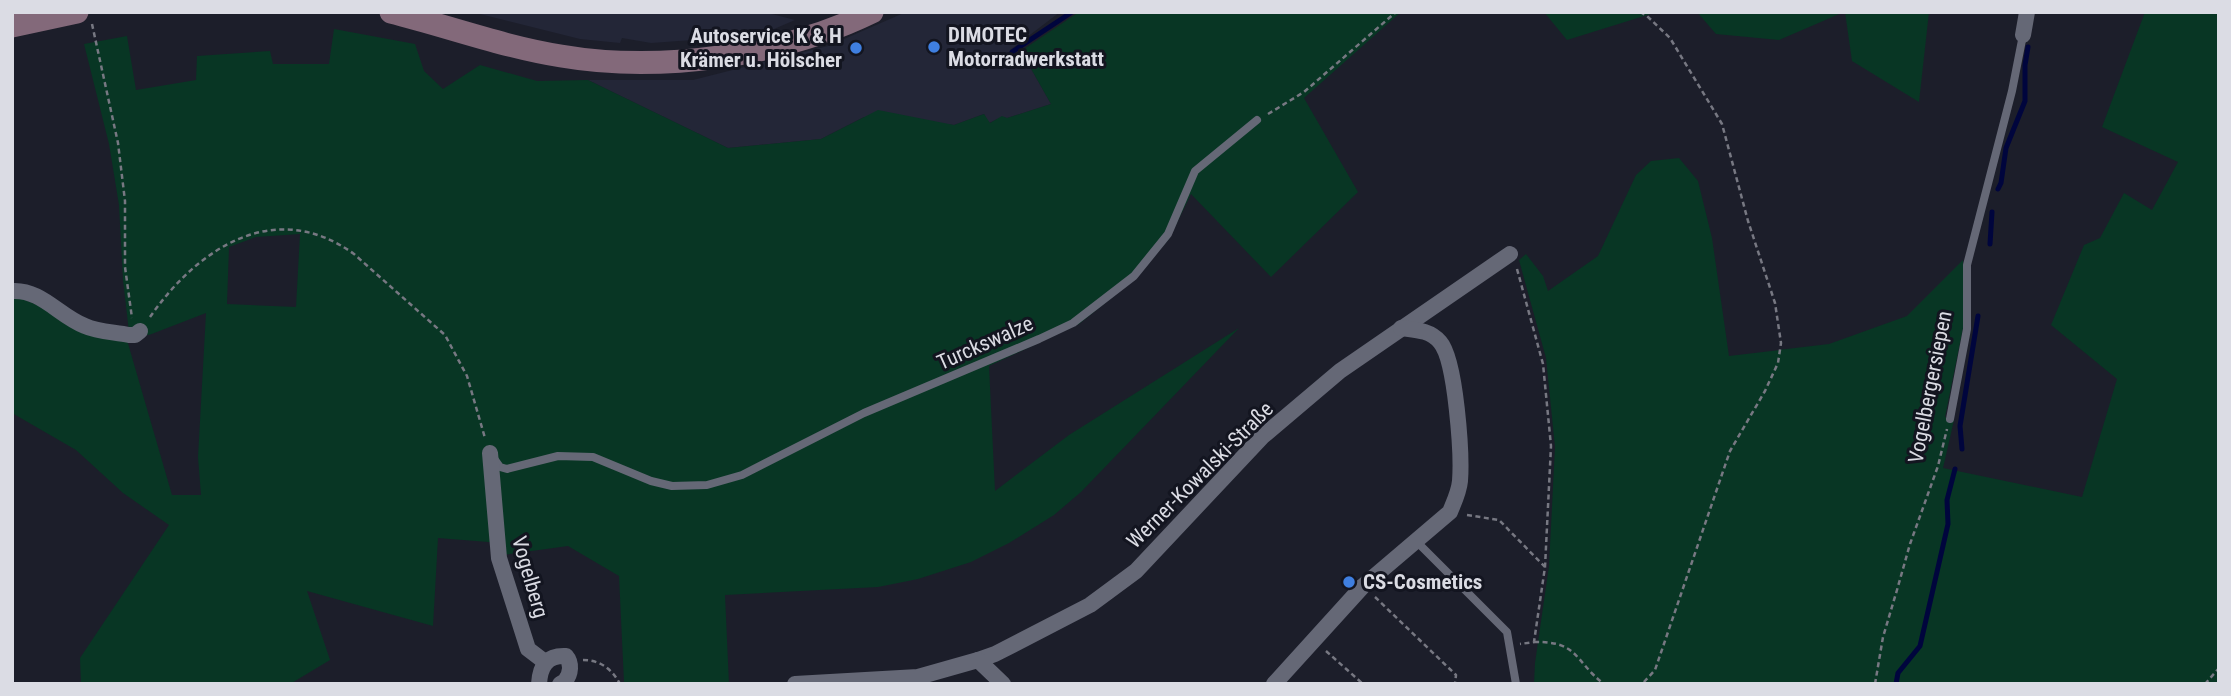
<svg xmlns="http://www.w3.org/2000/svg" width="2231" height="696" font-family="'Roboto Condensed',sans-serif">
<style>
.built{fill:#232637}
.green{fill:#083624;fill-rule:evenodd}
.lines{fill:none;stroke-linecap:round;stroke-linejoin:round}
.stream{stroke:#00053d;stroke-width:5}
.path{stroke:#777882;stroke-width:2.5;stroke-dasharray:5 3.5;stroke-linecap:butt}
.service{stroke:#656876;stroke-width:8}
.minor{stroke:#656876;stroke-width:16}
.secondary{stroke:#83697a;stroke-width:23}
.shop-dot{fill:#3f7fe0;stroke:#131520;stroke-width:2.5}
.labels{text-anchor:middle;stroke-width:6;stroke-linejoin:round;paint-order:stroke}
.poi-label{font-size:21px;font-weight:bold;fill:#dbdce4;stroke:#131520;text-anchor:start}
.street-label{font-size:21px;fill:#dbdce4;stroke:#131520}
</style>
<rect width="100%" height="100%" fill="#1c1e2a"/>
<g class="built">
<path d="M 472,12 L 764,12 L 795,20 L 774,29 L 706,39 L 651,43 L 622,38 L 620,43 L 580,39 Z"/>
<path d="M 906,12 L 1060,12 L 1010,50 L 1015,55 L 1021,51 L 1051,104 L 1007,118 L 1002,117 L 989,123 L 984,114 L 954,125 L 864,117 L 821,139 L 728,148 L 588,80 L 693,80 L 828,46 Z"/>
</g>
<g class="green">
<path d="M 1079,12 L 1401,12 L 1304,98 L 1358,192 L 1271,277 L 1191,194 L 1169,239 L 1135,279 L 1079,324 L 989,366 L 995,491 L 1069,435 L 1239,328 L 1081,492 L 1054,515 L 1009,543 L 971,562 L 918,579 L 878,587 L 725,595 L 729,684 L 624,682 L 619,576 L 568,546 L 503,555 L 501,543 L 438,538 L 433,626 L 307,591 L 330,660 L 290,684 L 81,684 L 80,658 L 169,525 L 123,493 L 76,450 L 12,413 L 12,295 L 127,340 L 172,495 L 201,495 L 198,457 L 206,313 L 149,335 L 129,332 L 123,280 L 119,205 L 109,144 L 84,44 L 127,36 L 136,90 L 196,80 L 197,56 L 270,51 L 273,64 L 329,64 L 334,29 L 415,44 L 424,71 L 443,89 L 480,65 L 537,81 L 588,80 L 728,148 L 821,139 L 878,110 L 954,125 L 984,114 L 990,123 L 1002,116 L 1007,118 L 1051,104 L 1021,51 ZM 300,234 L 296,307 L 227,304 L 229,247 L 256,237 Z"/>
<path d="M 1544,12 L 1657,12 L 1567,40 Z"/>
<path d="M 1697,12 L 1844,12 L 1779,40 L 1716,34 Z"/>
<path d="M 1845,12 L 1929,12 L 1919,102 L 1852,61 Z"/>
<path d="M 2145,12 L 2219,12 L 2219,684 L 1534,684 L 1535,663 L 1549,566 L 1555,447 L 1546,358 L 1519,260 L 1526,254 L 1543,276 L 1548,291 L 1598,256 L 1636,175 L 1651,161 L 1679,158 L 1698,181 L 1712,238 L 1729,356 L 1829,344 L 1907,316 L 1963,260 L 1963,328 L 1945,417 L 1954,420 L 1943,468 L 2082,497 L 2117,379 L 2051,325 L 2084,245 L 2100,238 L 2124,193 L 2152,210 L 2178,162 L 2102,127 Z"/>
</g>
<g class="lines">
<g class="stream">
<path d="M 1012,52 L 1072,12"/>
<path d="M 1998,189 L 2001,183 L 2006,148 L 2025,101 L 2025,65 L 2028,47"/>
<path d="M 1990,244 L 1992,212"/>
<path d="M 1962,449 L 1960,426 L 1978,316"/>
<path d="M 1896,684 L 1898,673 L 1920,646 L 1948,524 L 1947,500 L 1955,469"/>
</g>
<g class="path">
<path d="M 1640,12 L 1647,16 L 1670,38 L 1722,124 L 1748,221 L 1775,303 L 1781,343 L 1778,363 L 1765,391 L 1730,451 L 1655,670 L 1643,683"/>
<path d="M 92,24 L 118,143 L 125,201 L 125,267 L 132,318"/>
<path d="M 1268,114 L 1304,92 L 1396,12"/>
<path d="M 1517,269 L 1543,364 L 1551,446 L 1545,567 L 1534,642 L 1520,644"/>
<path d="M 150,317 C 198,248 275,197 354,254 L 445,335 L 467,376 L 485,438"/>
<path d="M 1467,515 L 1499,520 L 1545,567"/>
<path d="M 1375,597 L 1456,675 L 1455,684"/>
<path d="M 1534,642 C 1579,641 1574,661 1604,684"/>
<path d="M 1326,651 L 1363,684"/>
<path d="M 583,660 C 600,660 612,669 620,684"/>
<path d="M 1875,684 L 1883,637 L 1897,590 L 1910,544 L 1938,466 L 1947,429"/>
<path d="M 2205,684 L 2219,668"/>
</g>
<g class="service">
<path d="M 1950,419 L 1967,329 L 1967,265 L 2012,91 L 2023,35"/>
<path d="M 493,457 L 500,467 L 507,469 L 558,456 L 593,457 L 651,481 L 672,486 L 707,485 L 742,475 L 864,413 L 1039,339 L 1073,323 L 1134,276 L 1168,234 L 1195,171 L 1257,120"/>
<path d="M 1415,540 L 1507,632 L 1516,684"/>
</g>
<g class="minor">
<path d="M 2023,35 L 2027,12"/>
<path d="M 12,291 C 41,289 59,316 85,326 C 98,332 115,332 129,335 L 135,335 L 140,331"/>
<path d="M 490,453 L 499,558 L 528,649 L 545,662"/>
<path d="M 978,660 L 995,654 L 1090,605 L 1136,571 L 1262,437 L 1340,371 L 1510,254"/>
<path d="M 539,684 C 540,666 547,655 566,656 C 572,663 571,674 565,681 L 560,684"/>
<path d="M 795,684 L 918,677 L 978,660 L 1003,684"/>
<path d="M 1274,684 L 1363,586 L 1450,512 C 1454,502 1459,492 1460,481 C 1462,455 1456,360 1440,342 C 1430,330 1416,330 1401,328"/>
</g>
<g class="secondary">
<path d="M 391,12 C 447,26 504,47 561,56 C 660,73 782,56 872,12"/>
<path d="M 12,26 L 77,12"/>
</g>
</g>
<g class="shop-dot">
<circle cx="934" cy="47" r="7"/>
<circle cx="856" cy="48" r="7"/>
<circle cx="1349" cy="582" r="7"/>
</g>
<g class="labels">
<g class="poi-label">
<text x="948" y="42">DIMOTEC<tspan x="948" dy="24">Motorradwerkstatt</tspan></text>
<text x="842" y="43" text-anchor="end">Autoservice K &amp; H<tspan x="842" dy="24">Krämer u. Hölscher</tspan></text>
<text x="1363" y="589">CS-Cosmetics</text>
</g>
<g class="street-label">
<text transform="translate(985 343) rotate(-24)" y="7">Turckswalze</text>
<text transform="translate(1930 387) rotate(-79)" y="7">Vogelbergersiepen</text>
<text transform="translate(1200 475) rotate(-45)" y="7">Werner-Kowalski-Straße</text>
<text transform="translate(530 577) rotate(74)" y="7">Vogelberg</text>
</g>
</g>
<rect width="2231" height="696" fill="none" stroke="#dbdce4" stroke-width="28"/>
</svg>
